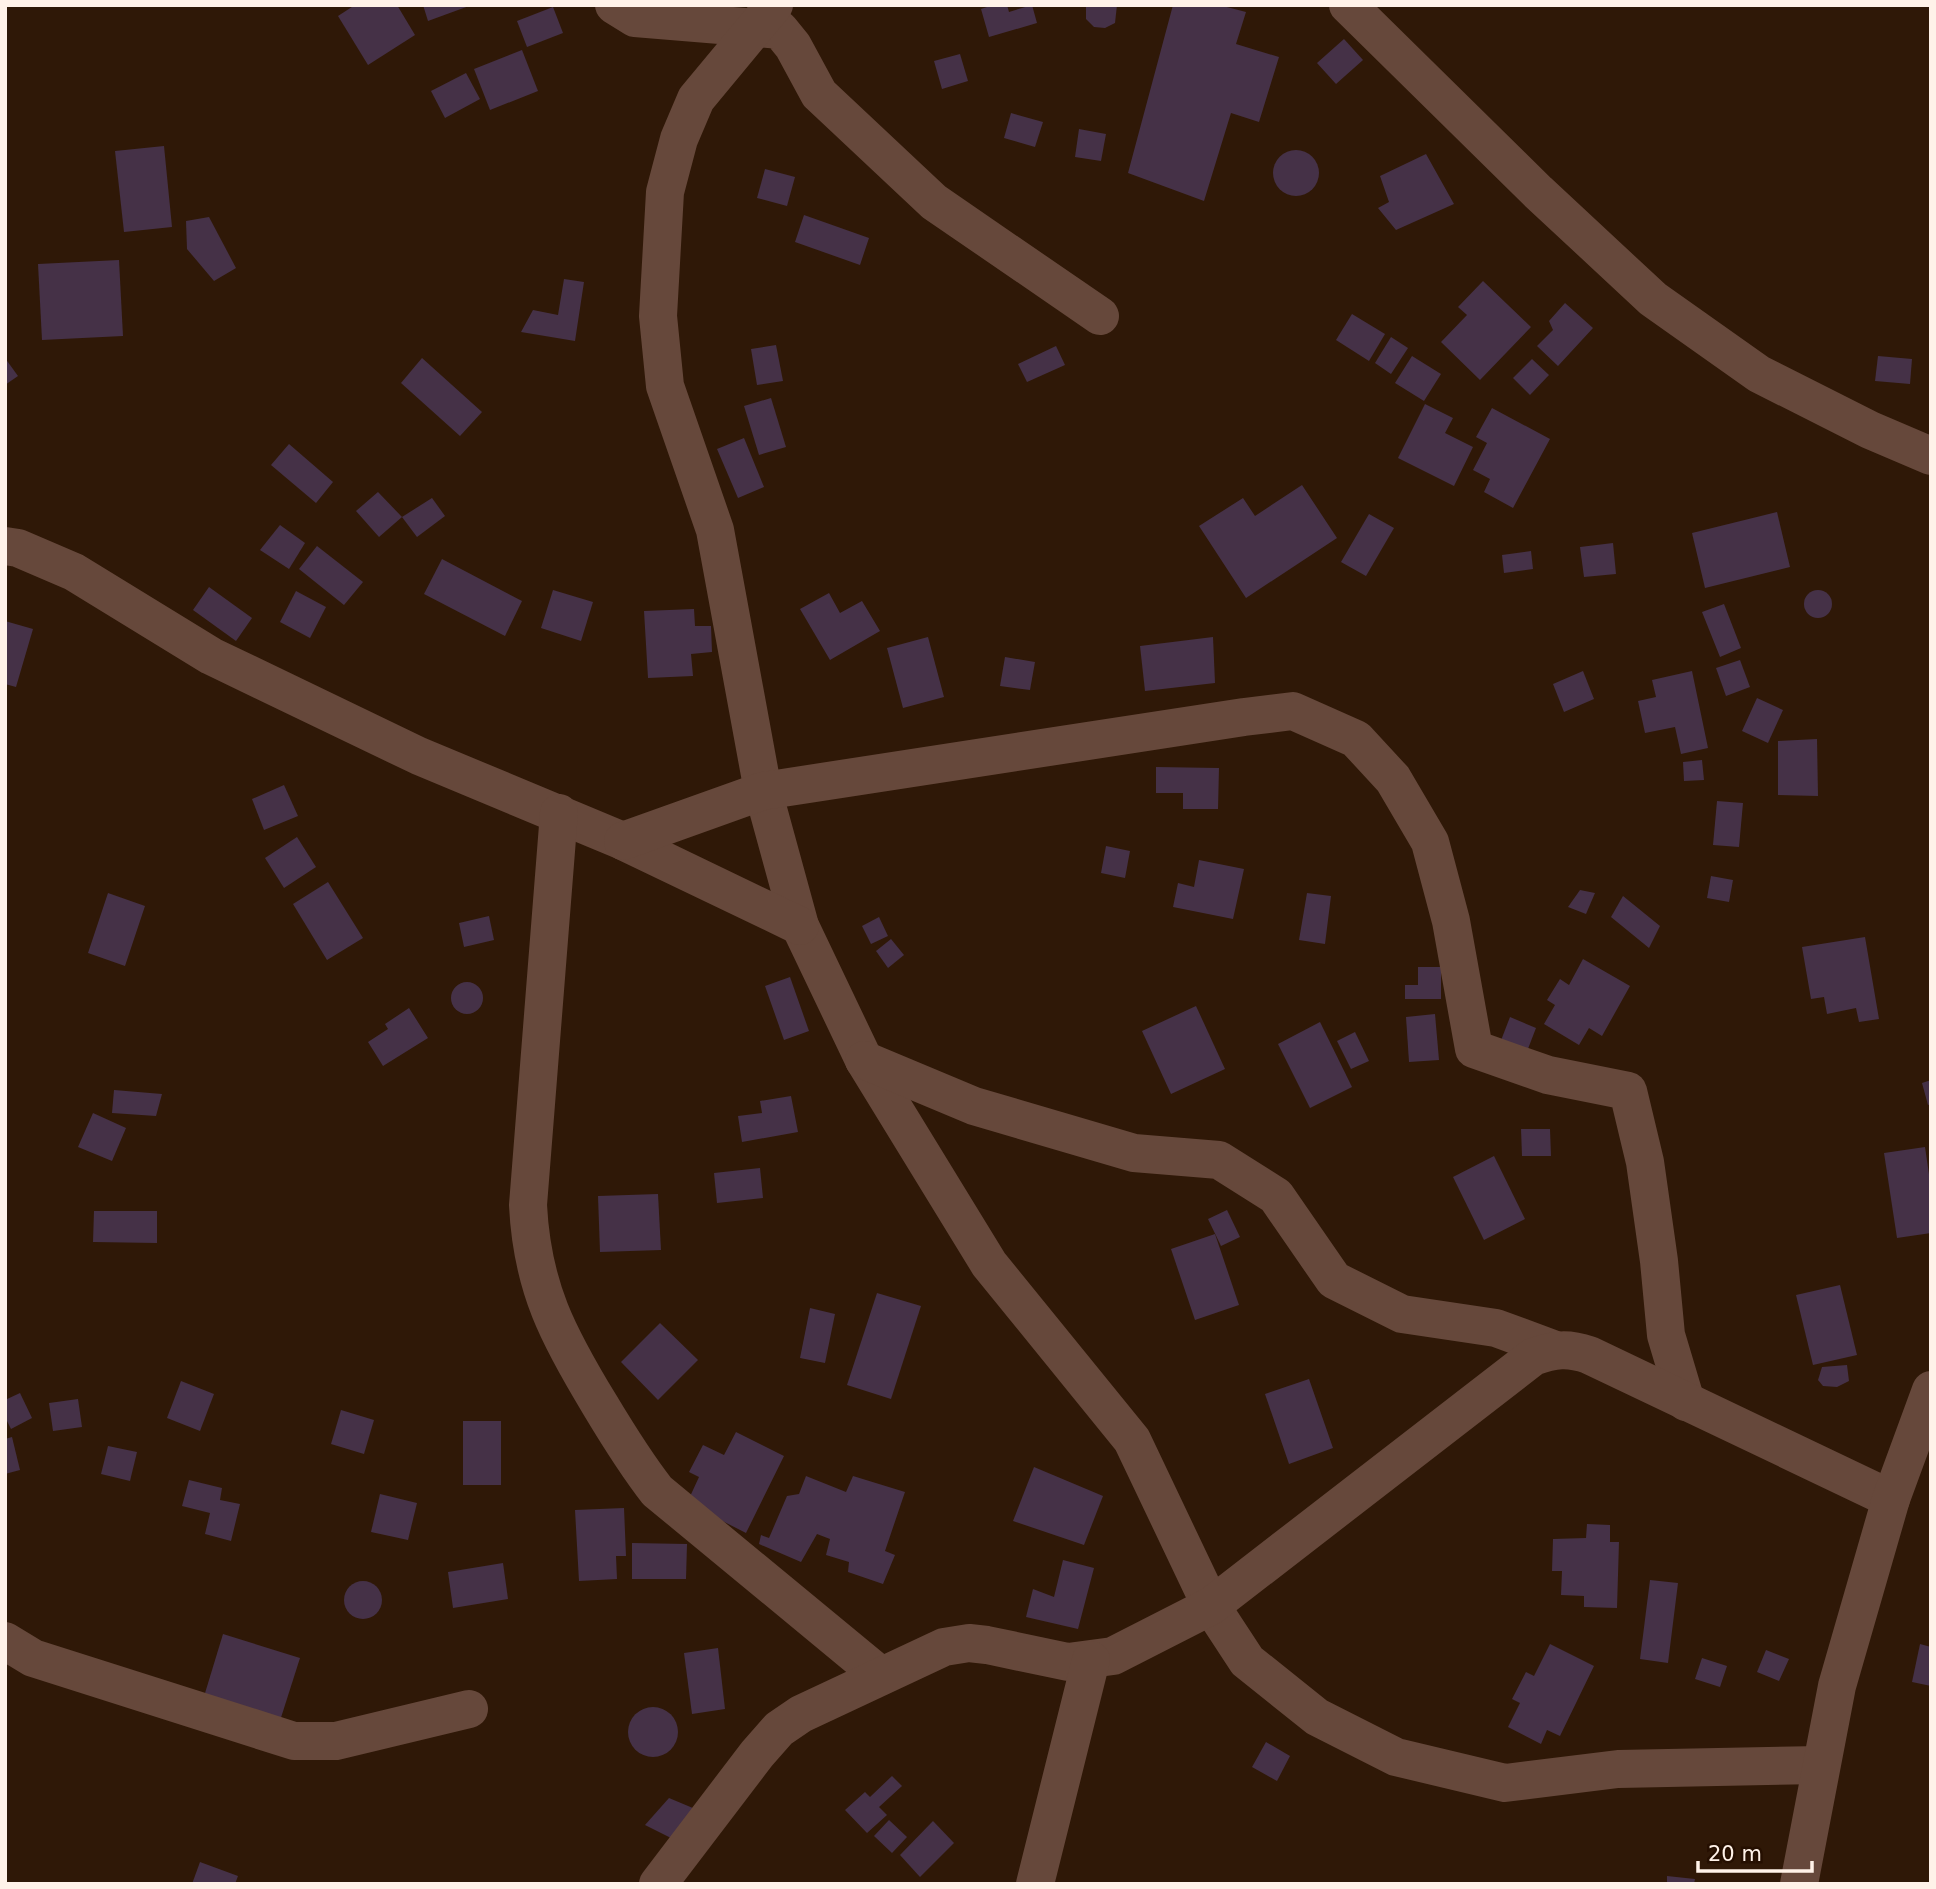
<svg xmlns="http://www.w3.org/2000/svg" width="1936" height="1889" font-family="'DejaVu Sans',sans-serif">
<style>
.building{fill:#453147}
.lines{fill:none;stroke-linecap:round;stroke-linejoin:round}
.street{stroke:#66483b;stroke-width:38}
</style>
<rect width="100%" height="100%" fill="#2f1807"/>
<g class="building">
<path d="M 355,5 L 397,5 L 415,35 L 368,65 L 338,16 Z"/>
<path d="M 423,5 L 469,5 L 469,6 L 428,21 Z"/>
<path d="M 993,5 L 1007,5 L 1009,12 L 1032,5 L 1037,23 L 989,37 L 981,9 Z"/>
<path d="M 1086,5 L 1117,5 L 1115,23 L 1105,28 L 1094,27 L 1086,19 Z"/>
<path d="M 1173,5 L 1219,5 L 1246,12 L 1236,44 L 1279,57 L 1259,122 L 1231,113 L 1204,201 L 1128,173 Z"/>
<path d="M 553,7 L 563,33 L 527,47 L 517,21 Z"/>
<path d="M 1344,39 L 1363,60 L 1336,84 L 1317,63 Z"/>
<path d="M 522,50 L 538,91 L 490,110 L 474,69 Z"/>
<path d="M 960,54 L 968,81 L 942,89 L 934,61 Z"/>
<path d="M 466,73 L 480,99 L 445,118 L 431,91 Z"/>
<path d="M 1011,113 L 1043,122 L 1035,147 L 1004,138 Z"/>
<path d="M 1079,129 L 1106,134 L 1101,161 L 1075,157 Z"/>
<path d="M 164,146 L 172,227 L 124,232 L 115,151 Z"/>
<circle cx="1296" cy="173" r="23"/>
<path d="M 1426,154 L 1454,204 L 1396,230 L 1378,208 L 1389,202 L 1380,176 Z"/>
<path d="M 765,169 L 795,177 L 787,206 L 757,198 Z"/>
<path d="M 804,215 L 869,238 L 860,265 L 795,242 Z"/>
<path d="M 209,217 L 236,268 L 214,281 L 187,249 L 186,221 Z"/>
<path d="M 119,260 L 123,336 L 42,340 L 38,264 Z"/>
<path d="M 564,279 L 584,282 L 575,341 L 521,332 L 533,310 L 558,315 Z"/>
<path d="M 1483,281 L 1531,327 L 1480,380 L 1441,342 L 1467,315 L 1458,307 Z"/>
<path d="M 1565,303 L 1593,328 L 1558,366 L 1537,346 L 1553,330 L 1549,321 Z"/>
<path d="M 1352,314 L 1385,334 L 1369,361 L 1336,340 Z"/>
<path d="M 1391,337 L 1408,348 L 1391,374 L 1375,363 Z"/>
<path d="M 776,345 L 783,381 L 757,385 L 751,349 Z"/>
<path d="M 1056,346 L 1065,365 L 1027,382 L 1018,364 Z"/>
<path d="M 1412,356 L 1441,374 L 1424,401 L 1395,383 Z"/>
<path d="M 1878,356 L 1912,359 L 1910,384 L 1875,381 Z"/>
<path d="M 5,358 L 18,376 L 5,385 Z"/>
<path d="M 422,358 L 482,412 L 460,436 L 401,383 Z"/>
<path d="M 1532,359 L 1549,375 L 1530,395 L 1513,378 Z"/>
<path d="M 771,398 L 786,447 L 759,455 L 744,406 Z"/>
<path d="M 1425,404 L 1453,418 L 1445,433 L 1473,447 L 1454,486 L 1398,458 Z"/>
<path d="M 1492,408 L 1550,439 L 1513,508 L 1484,492 L 1490,479 L 1473,470 L 1487,443 L 1476,437 Z"/>
<path d="M 744,438 L 764,487 L 738,498 L 717,449 Z"/>
<path d="M 289,444 L 333,482 L 316,503 L 271,465 Z"/>
<path d="M 1302,485 L 1337,538 L 1246,598 L 1199,526 L 1243,498 L 1255,516 Z"/>
<path d="M 378,492 L 402,517 L 379,537 L 356,511 Z"/>
<path d="M 432,498 L 445,516 L 417,537 L 402,517 Z"/>
<path d="M 1777,512 L 1790,567 L 1705,588 L 1692,533 Z"/>
<path d="M 1369,514 L 1394,528 L 1366,576 L 1341,562 Z"/>
<path d="M 280,525 L 305,543 L 289,569 L 260,550 Z"/>
<path d="M 1613,543 L 1616,574 L 1584,577 L 1580,547 Z"/>
<path d="M 317,546 L 363,582 L 344,605 L 299,569 Z"/>
<path d="M 1531,551 L 1533,569 L 1504,573 L 1502,555 Z"/>
<path d="M 442,559 L 522,601 L 505,636 L 424,594 Z"/>
<path d="M 209,587 L 252,618 L 236,641 L 193,610 Z"/>
<path d="M 553,590 L 593,602 L 581,641 L 541,628 Z"/>
<circle cx="1818" cy="604" r="14"/>
<path d="M 296,591 L 326,607 L 310,638 L 280,622 Z"/>
<path d="M 829,593 L 840,613 L 862,601 L 880,631 L 830,660 L 800,609 Z"/>
<path d="M 1724,604 L 1741,648 L 1720,657 L 1702,612 Z"/>
<path d="M 694,609 L 695,626 L 711,626 L 712,652 L 691,654 L 693,676 L 648,678 L 644,611 Z"/>
<path d="M 5,621 L 33,629 L 16,687 L 5,684 Z"/>
<path d="M 928,637 L 944,697 L 903,708 L 887,648 Z"/>
<path d="M 1213,637 L 1215,683 L 1145,691 L 1140,646 Z"/>
<path d="M 1005,657 L 1035,662 L 1030,690 L 1000,686 Z"/>
<path d="M 1740,660 L 1750,687 L 1726,696 L 1716,668 Z"/>
<path d="M 1583,671 L 1594,699 L 1564,712 L 1553,684 Z"/>
<path d="M 1692,671 L 1708,748 L 1681,754 L 1675,727 L 1645,733 L 1638,701 L 1656,697 L 1652,680 Z"/>
<path d="M 1757,698 L 1783,710 L 1768,743 L 1742,731 Z"/>
<path d="M 1817,739 L 1818,796 L 1778,795 L 1778,741 Z"/>
<path d="M 1702,760 L 1704,780 L 1684,781 L 1683,762 Z"/>
<path d="M 1156,767 L 1219,768 L 1218,809 L 1183,809 L 1183,793 L 1156,793 Z"/>
<path d="M 284,785 L 298,816 L 264,830 L 252,799 Z"/>
<path d="M 1717,801 L 1743,803 L 1739,847 L 1713,845 Z"/>
<path d="M 297,837 L 316,867 L 284,888 L 265,858 Z"/>
<path d="M 1106,846 L 1130,851 L 1125,878 L 1101,873 Z"/>
<path d="M 1199,860 L 1244,869 L 1233,919 L 1173,907 L 1178,883 L 1194,887 Z"/>
<path d="M 1711,876 L 1733,880 L 1729,902 L 1707,898 Z"/>
<path d="M 328,882 L 363,938 L 327,960 L 293,904 Z"/>
<path d="M 1580,890 L 1595,893 L 1586,914 L 1568,907 Z"/>
<path d="M 108,893 L 145,906 L 125,966 L 88,953 Z"/>
<path d="M 1307,893 L 1331,896 L 1325,944 L 1299,940 Z"/>
<path d="M 1623,896 L 1660,926 L 1649,948 L 1611,917 Z"/>
<path d="M 489,916 L 494,940 L 464,947 L 459,923 Z"/>
<path d="M 879,917 L 888,936 L 871,944 L 862,926 Z"/>
<path d="M 1865,937 L 1879,1019 L 1859,1022 L 1856,1008 L 1827,1014 L 1824,997 L 1811,999 L 1802,947 Z"/>
<path d="M 891,939 L 904,955 L 888,968 L 876,951 Z"/>
<path d="M 1583,959 L 1630,986 L 1602,1036 L 1589,1028 L 1579,1045 L 1544,1024 L 1555,1005 L 1547,1000 L 1560,979 L 1569,985 Z"/>
<path d="M 1418,967 L 1441,967 L 1441,999 L 1405,999 L 1405,985 L 1418,985 Z"/>
<path d="M 790,977 L 809,1031 L 784,1040 L 765,986 Z"/>
<circle cx="467" cy="998" r="16"/>
<path d="M 1196,1006 L 1225,1069 L 1171,1094 L 1142,1031 Z"/>
<path d="M 409,1008 L 428,1038 L 383,1066 L 368,1042 L 388,1029 L 385,1024 Z"/>
<path d="M 1435,1014 L 1439,1060 L 1409,1062 L 1406,1017 Z"/>
<path d="M 1510,1017 L 1536,1028 L 1526,1054 L 1500,1043 Z"/>
<path d="M 1320,1022 L 1352,1087 L 1310,1108 L 1278,1044 Z"/>
<path d="M 1355,1032 L 1369,1061 L 1351,1069 L 1337,1041 Z"/>
<path d="M 1931,1080 L 1931,1104 L 1928,1105 L 1922,1083 Z"/>
<path d="M 114,1090 L 162,1094 L 156,1116 L 112,1113 Z"/>
<path d="M 791,1096 L 798,1132 L 742,1142 L 738,1116 L 762,1113 L 760,1101 Z"/>
<path d="M 93,1113 L 126,1128 L 112,1161 L 78,1147 Z"/>
<path d="M 1521,1129 L 1550,1129 L 1551,1156 L 1522,1156 Z"/>
<path d="M 1925,1147 L 1931,1188 L 1931,1233 L 1897,1238 L 1884,1153 Z"/>
<path d="M 1494,1156 L 1525,1219 L 1484,1240 L 1453,1177 Z"/>
<path d="M 760,1168 L 763,1198 L 717,1203 L 714,1173 Z"/>
<path d="M 658,1194 L 661,1250 L 600,1252 L 598,1196 Z"/>
<path d="M 1227,1210 L 1240,1237 L 1221,1246 L 1208,1219 Z"/>
<path d="M 94,1211 L 157,1211 L 157,1243 L 93,1242 Z"/>
<path d="M 1215,1234 L 1239,1305 L 1195,1320 L 1171,1249 Z"/>
<path d="M 1840,1285 L 1857,1355 L 1813,1365 L 1796,1295 Z"/>
<path d="M 877,1293 L 921,1306 L 891,1399 L 847,1385 Z"/>
<path d="M 810,1308 L 835,1314 L 825,1363 L 800,1358 Z"/>
<path d="M 660,1323 L 698,1360 L 658,1400 L 621,1362 Z"/>
<path d="M 1847,1365 L 1849,1381 L 1837,1387 L 1823,1386 L 1818,1380 L 1822,1367 Z"/>
<path d="M 1309,1379 L 1333,1448 L 1289,1464 L 1265,1394 Z"/>
<path d="M 181,1381 L 214,1394 L 200,1431 L 167,1418 Z"/>
<path d="M 20,1393 L 32,1418 L 11,1429 L 5,1417 L 5,1400 Z"/>
<path d="M 78,1399 L 82,1427 L 53,1431 L 49,1403 Z"/>
<path d="M 341,1410 L 374,1420 L 364,1454 L 331,1444 Z"/>
<rect x="463" y="1421" width="38" height="64"/>
<path d="M 736,1432 L 784,1456 L 746,1533 L 687,1503 L 699,1477 L 689,1472 L 703,1445 L 724,1455 Z"/>
<path d="M 12,1437 L 20,1470 L 5,1474 L 5,1439 Z"/>
<path d="M 108,1446 L 137,1452 L 130,1481 L 101,1474 Z"/>
<path d="M 1034,1467 L 1103,1496 L 1084,1545 L 1013,1521 Z"/>
<path d="M 806,1476 L 846,1492 L 853,1476 L 905,1492 L 885,1551 L 895,1555 L 883,1584 L 848,1572 L 849,1562 L 826,1555 L 830,1539 L 817,1534 L 801,1562 L 759,1544 L 761,1535 L 769,1538 L 787,1496 L 799,1494 Z"/>
<path d="M 189,1480 L 222,1488 L 220,1500 L 240,1504 L 231,1541 L 205,1534 L 210,1513 L 182,1506 Z"/>
<path d="M 380,1494 L 417,1503 L 408,1540 L 371,1532 Z"/>
<path d="M 624,1508 L 626,1556 L 616,1556 L 617,1579 L 579,1581 L 575,1510 Z"/>
<path d="M 1587,1524 L 1610,1525 L 1610,1542 L 1619,1542 L 1617,1608 L 1584,1607 L 1584,1596 L 1561,1595 L 1562,1571 L 1552,1571 L 1553,1539 L 1586,1538 Z"/>
<path d="M 632,1543 L 687,1544 L 686,1579 L 632,1579 Z"/>
<path d="M 1063,1560 L 1094,1568 L 1078,1629 L 1026,1617 L 1033,1589 L 1054,1597 Z"/>
<path d="M 503,1563 L 508,1599 L 453,1608 L 448,1572 Z"/>
<path d="M 1650,1580 L 1678,1583 L 1668,1663 L 1640,1659 Z"/>
<circle cx="363" cy="1600" r="19"/>
<path d="M 223,1634 L 300,1658 L 278,1727 L 202,1703 Z"/>
<path d="M 1550,1644 L 1594,1666 L 1560,1736 L 1547,1730 L 1541,1744 L 1508,1727 L 1520,1703 L 1512,1699 L 1526,1672 L 1534,1676 Z"/>
<path d="M 1920,1644 L 1931,1647 L 1931,1686 L 1912,1682 Z"/>
<path d="M 718,1648 L 725,1709 L 692,1714 L 684,1653 Z"/>
<path d="M 1766,1650 L 1789,1659 L 1779,1681 L 1757,1672 Z"/>
<path d="M 1702,1658 L 1727,1666 L 1720,1687 L 1695,1679 Z"/>
<circle cx="653" cy="1732" r="25"/>
<path d="M 1266,1742 L 1290,1756 L 1277,1781 L 1252,1767 Z"/>
<path d="M 892,1776 L 902,1786 L 879,1807 L 887,1815 L 867,1833 L 845,1810 L 865,1792 L 870,1797 Z"/>
<path d="M 669,1798 L 700,1811 L 673,1839 L 645,1825 Z"/>
<path d="M 889,1820 L 907,1837 L 892,1853 L 874,1836 Z"/>
<path d="M 933,1821 L 954,1843 L 920,1877 L 900,1855 Z"/>
<path d="M 200,1862 L 238,1876 L 235,1884 L 192,1884 Z"/>
<path d="M 1667,1876 L 1695,1879 L 1694,1884 L 1667,1884 Z"/>
</g>
<g class="lines">
<g class="street">
<path d="M 614,5 L 635,18 L 780,30 L 793,46 L 819,94 L 934,202 L 1100,316"/>
<path d="M 774,5 L 696,99 L 679,139 L 665,192 L 658,316 L 665,386 L 715,530 L 763,791 L 800,926 L 864,1060 L 989,1264 L 1132,1440 L 1211,1606 L 1247,1661 L 1317,1717 L 1396,1757 L 1505,1783 L 1618,1769 L 1821,1765"/>
<path d="M 1348,5 L 1538,192 L 1653,299 L 1759,374 L 1870,430 L 1931,456"/>
<path d="M 5,546 L 18,548 L 74,572 L 211,656 L 419,756 L 623,841 L 800,926"/>
<path d="M 559,813 L 528,1205 C 532,1287 558,1336 600,1405 C 618,1435 636,1464 657,1491 L 881,1676"/>
<path d="M 623,841 L 763,791 L 1244,717 L 1293,711 L 1356,739 L 1393,779 L 1430,842 L 1451,921 L 1474,1049 L 1548,1075 L 1628,1091 L 1645,1162 L 1659,1261 L 1666,1335 L 1686,1402"/>
<path d="M 864,1060 L 974,1106 L 1134,1153 L 1219,1160 L 1276,1196 L 1334,1280 L 1402,1314 L 1496,1328 L 1553,1349"/>
<path d="M 5,1641 L 33,1658 L 294,1741 L 336,1741 L 469,1709"/>
<path d="M 658,1884 L 757,1754 L 779,1729 L 801,1714 L 944,1647 L 969,1643 L 987,1645 L 1068,1662 L 1113,1656 L 1211,1606 L 1533,1357 C 1555,1349 1568,1348 1589,1355 L 1891,1499"/>
<path d="M 1035,1884 L 1091,1660"/>
<path d="M 1799,1884 L 1837,1686 L 1891,1499 L 1931,1390"/>
</g>
</g>
<rect width="1936" height="1889" fill="none" stroke="#fff2e9" stroke-width="14"/>
<path d="M1698 1861v10h114v-10" fill="none" stroke="#fff2e9" stroke-width="3.5"/>
<text x="1708" y="1861" font-size="21" fill="#fff2e9" stroke="#250f01" stroke-width="5" paint-order="stroke">20 m</text>
</svg>
